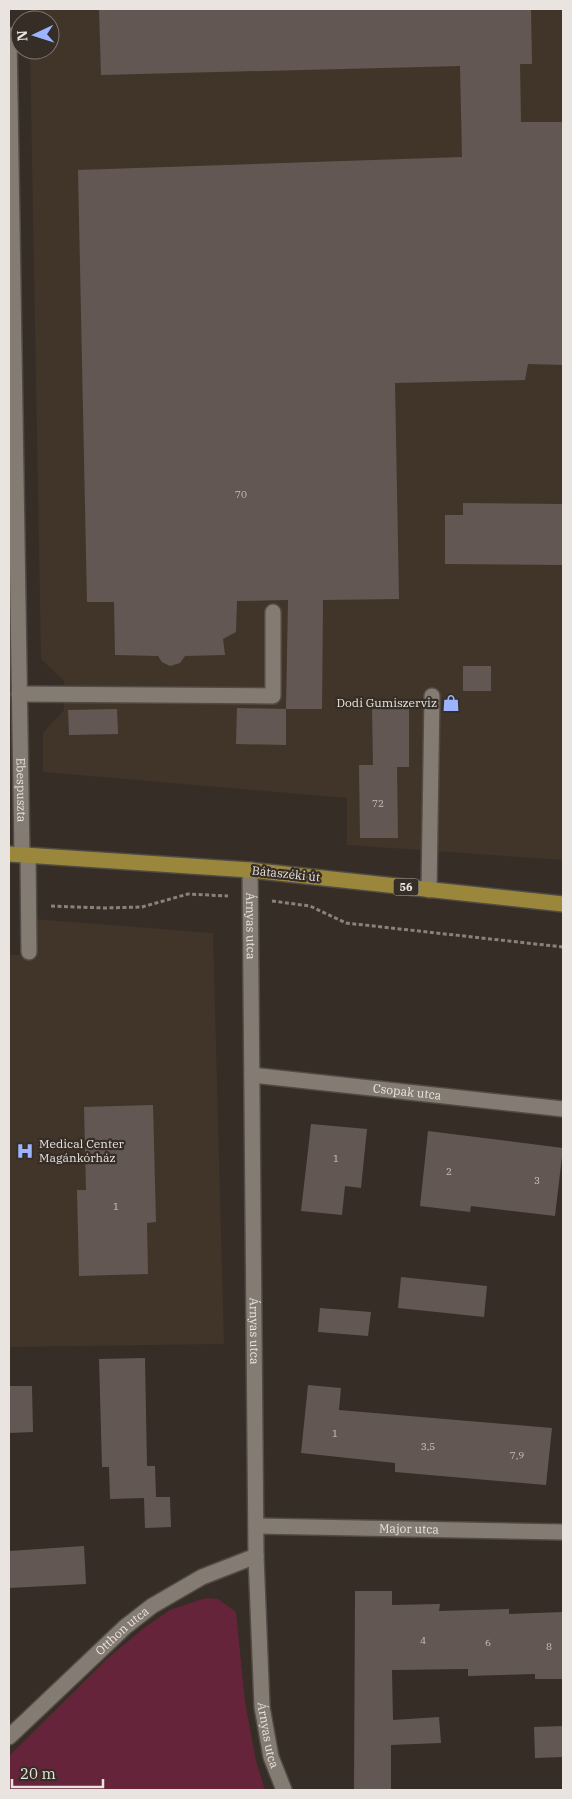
<svg xmlns="http://www.w3.org/2000/svg" width="572" height="1799" font-family="'IBM Plex Serif',serif">
<style>
.built{fill:#41352a}
.green{fill:#66243b}
.building{fill:#635754}
.lines{fill:none;stroke-linecap:round;stroke-linejoin:round}
.lane-casing{stroke:#514b45;stroke-width:18}
.street-casing{stroke:#514b45;stroke-width:18}
.primary-casing{stroke:#514b45;stroke-width:18}
.path{stroke:#89827c;stroke-width:3;stroke-dasharray:4 2.5;stroke-linecap:butt}
.lane{stroke:#847b73;stroke-width:15}
.street{stroke:#847b73;stroke-width:15}
.primary{stroke:#9b873b;stroke-width:15}
.labels{text-anchor:middle;stroke-width:4.5;stroke-linejoin:round;paint-order:stroke}
.number-label{font-size:10px;fill:#c8c1bc}
.shield{fill:#352d26;stroke:#b3ada8;stroke-width:1}
.shield-label{font-size:11px;font-weight:bold;fill:#e9e4df}
.poi-label{font-size:12px;fill:#e9e4df;stroke:#352d26;text-anchor:end}
.street-label{font-size:12px;fill:#e9e4df;stroke:#352d26}
</style>
<rect width="100%" height="100%" fill="#352d26"/>
<g class="built">
<path d="M 30,9 L 563,9 L 563,860 L 347,845 L 347,798 L 43,772 L 43,733 L 64,710 L 64,681 L 41,659 L 30,50 L 50,50 L 50,20 L 30,20 Z"/>
<path d="M 34,919 L 213,933 L 224,1344 L 9,1347 L 9,955 L 35,955 Z"/>
</g>
<path class="green" d="M 206,1598 L 218,1599 L 236,1612 L 245,1702 L 256,1761 L 265,1790 L 9,1790 L 9,1756 L 108,1658 L 144,1628 L 170,1610 Z"/>
<g class="building">
<path d="M 99,9 L 531,9 L 532,64 L 520,64 L 521,122 L 563,122 L 563,365 L 528,364 L 525,380 L 395,383 L 399,599 L 323,600 L 322,709 L 286,709 L 288,600 L 237,601 L 236,632 L 223,639 L 225,655 L 185,656 L 180,663 L 170,666 L 162,662 L 158,656 L 115,655 L 114,602 L 87,602 L 78,170 L 462,157 L 460,66 L 101,75 Z"/>
<path d="M 463,503 L 563,504 L 563,565 L 445,564 L 445,515 L 463,515 Z"/>
<rect x="463" y="666" width="28" height="25"/>
<path d="M 372,705 L 409,705 L 409,767 L 397,767 L 398,838 L 360,838 L 359,765 L 373,765 Z"/>
<path d="M 237,708 L 286,709 L 286,745 L 236,744 Z"/>
<path d="M 117,709 L 118,734 L 69,735 L 68,710 Z"/>
<path d="M 153,1105 L 156,1222 L 147,1223 L 148,1274 L 79,1276 L 77,1190 L 86,1190 L 84,1107 Z"/>
<path d="M 311,1124 L 367,1129 L 361,1188 L 345,1186 L 342,1215 L 301,1211 Z"/>
<path d="M 428,1131 L 563,1148 L 555,1216 L 471,1206 L 470,1212 L 420,1206 Z"/>
<path d="M 401,1277 L 487,1286 L 484,1317 L 398,1308 Z"/>
<path d="M 320,1308 L 371,1312 L 368,1336 L 318,1332 Z"/>
<path d="M 145,1358 L 147,1466 L 155,1466 L 156,1497 L 170,1497 L 171,1527 L 145,1528 L 144,1498 L 110,1499 L 109,1467 L 102,1467 L 99,1359 Z"/>
<path d="M 308,1385 L 341,1388 L 339,1410 L 552,1428 L 546,1485 L 395,1472 L 395,1463 L 301,1453 Z"/>
<path d="M 9,1386 L 32,1386 L 33,1432 L 9,1433 Z"/>
<path d="M 84,1546 L 86,1584 L 9,1588 L 9,1551 Z"/>
<path d="M 355,1591 L 392,1591 L 392,1605 L 440,1604 L 439,1611 L 509,1609 L 509,1614 L 563,1612 L 563,1679 L 535,1679 L 535,1674 L 468,1676 L 468,1669 L 392,1670 L 393,1720 L 439,1717 L 441,1743 L 391,1745 L 391,1790 L 354,1790 Z"/>
<path d="M 563,1726 L 563,1757 L 535,1758 L 534,1727 Z"/>
</g>
<g class="lines">
<g class="lane-casing">
<g id="lane">
<path d="M 19,694 L 273,696 L 273,612"/>
<path d="M 28,855 L 29,952"/>
<path d="M 429,890 L 432,696"/>
</g>
</g>
<g class="street-casing">
<g id="street">
<path id="s1" d="M 9,35 L 22,855"/>
<path id="s2" d="M 250,870 L 256,1556 L 262,1707 L 271,1757 L 284,1790"/>
<path id="s3" d="M 252,1075 L 563,1109"/>
<path id="s4" d="M 257,1526 L 563,1532"/>
<path id="s5" d="M 9,1737 L 125,1627 L 152,1606 L 202,1577 L 256,1556"/>
</g>
</g>
<g class="primary-casing">
<path id="primary" d="M 9,854 L 250,870 L 563,904"/>
</g>
<g class="path">
<path d="M 272,901 L 310,906 L 346,923 L 563,947"/>
<path d="M 51,906 L 104,908 L 142,907 L 188,894 L 228,896"/>
</g>
<use href="#lane" class="lane"/>
<use href="#street" class="street"/>
<use href="#primary" class="primary"/>
</g>
<defs>
<g id="shop-bare" transform="scale(1.35)"><path d="M-5-2.5h2.3a2.7 3.5 0 0 1 5.4 0H5L5.5 6h-11ZM-1.5-2.5h3a1.5 2.3 0 0 0-3 0Z" fill="#9bb4fd" stroke="#352d26" stroke-width="2.5" paint-order="stroke"/></g>
<g id="hospital-bare" transform="scale(1.35)"><path d="M-5-5h3v3.5h4V-5h3V5h-3V1.5h-4V5h-3Z" fill="#9bb4fd" stroke="#352d26" stroke-width="2.5" paint-order="stroke"/></g>
</defs>
<g fill-rule="evenodd">
<use href="#shop-bare" x="451" y="703"/>
<use href="#hospital-bare" x="25" y="1151"/>
</g>
<g class="labels">
<g class="number-label">
<text x="241" y="498">70</text>
<text x="378" y="807">72</text>
<text x="336" y="1162">1</text>
<text x="449" y="1175">2</text>
<text x="537" y="1184">3</text>
<text x="116" y="1210">1</text>
<text x="335" y="1437">1</text>
<text x="428" y="1450">3,5</text>
<text x="517" y="1459">7,9</text>
<text x="423" y="1644">4</text>
<text x="488" y="1646">6</text>
<text x="549" y="1650">8</text>
</g>
<rect class="shield" x="393.5" y="878.5" width="25" height="17" rx="4"/>
<g class="shield-label">
<text x="406" y="891">56</text>
</g>
<g class="poi-label">
<text x="437" y="707">Dodi Gumiszerviz</text>
<text x="39" y="1148" text-anchor="start">Medical Center<tspan x="39" dy="14">Magánkórház</tspan></text>
</g>
<g class="street-label">
<text dy="4" stroke="none"><textPath href="#s1" startOffset="755">Ebespuszta</textPath></text>
<text transform="translate(286 874) rotate(6)" y="4">Bátaszéki út</text>
<text dy="4" stroke="none"><textPath href="#s2" startOffset="56">Árnyas utca</textPath></text>
<text dy="4" stroke="none"><textPath href="#s3" startOffset="156">Csopak utca</textPath></text>
<text dy="4" stroke="none"><textPath href="#s2" startOffset="461">Árnyas utca</textPath></text>
<text dy="4" stroke="none"><textPath href="#s4" startOffset="152">Major utca</textPath></text>
<text dy="4" stroke="none"><textPath href="#s5" startOffset="155">Otthon utca</textPath></text>
<text dy="4" stroke="none"><textPath href="#s2" startOffset="866">Árnyas utca</textPath></text>
</g>
</g>
<rect width="572" height="1799" fill="none" stroke="#e9e4df" stroke-width="20"/>
<g transform="translate(35 35) rotate(266)"><circle r="24" fill="#352d26" stroke="#7d7670"/>
<path d="M0-4L9 19L0 12L-9 19Z" fill="#9bb4fd"/>
<text y="-8" font-size="14" font-weight="bold" text-anchor="middle" fill="#e9e4df">N</text>
</g>
<path d="M12 1779v8h91v-8" fill="none" stroke="#e9e4df" stroke-width="2.5"/>
<text x="20" y="1779" font-size="15" fill="#e9e4df" stroke="#352d26" stroke-width="4" paint-order="stroke">20 m</text>
</svg>
